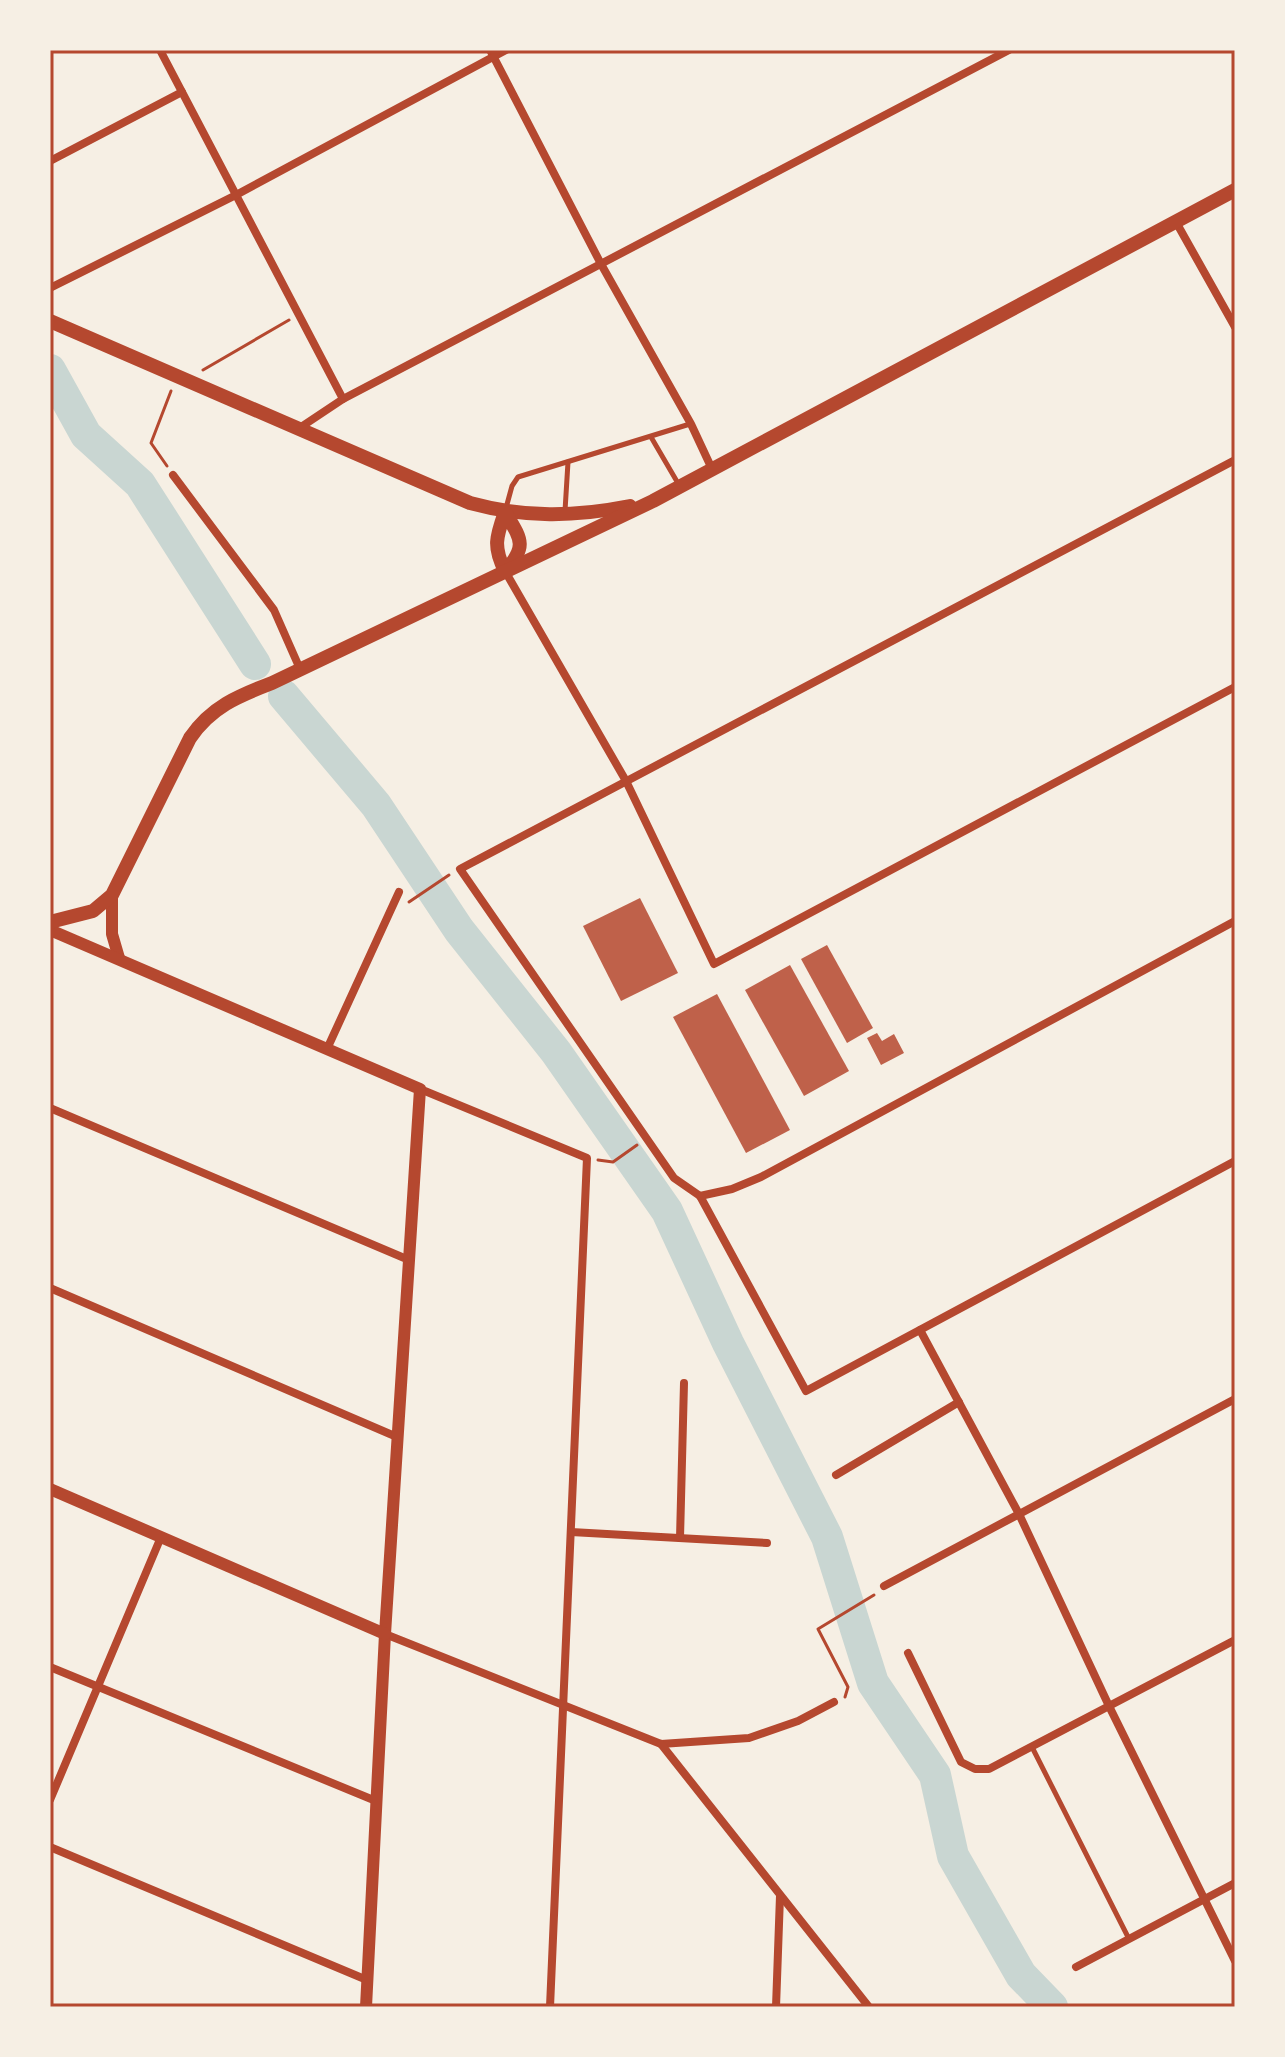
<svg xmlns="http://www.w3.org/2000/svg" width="1285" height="2057" font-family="Barlow,sans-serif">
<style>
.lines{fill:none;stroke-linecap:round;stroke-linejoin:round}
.river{stroke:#c9d6d2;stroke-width:32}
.building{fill:#bf614a}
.path{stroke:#b5482f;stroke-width:3}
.service{stroke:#b5482f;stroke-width:5}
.minor{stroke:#b5482f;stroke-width:8}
.tertiary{stroke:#b5482f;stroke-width:12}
.secondary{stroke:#b5482f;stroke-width:14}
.neatline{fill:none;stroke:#b5482f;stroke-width:3}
</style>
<rect width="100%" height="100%" fill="#f6efe4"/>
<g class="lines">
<g class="river">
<path d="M 50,370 L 86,435 L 140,484 L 255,664"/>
<path d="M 284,696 L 376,805 L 459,930 L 556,1052 L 667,1211 L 728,1343 L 827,1537 L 873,1683 L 935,1775 L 953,1856 L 1021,1975 L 1052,2007"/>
</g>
</g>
<g class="building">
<path d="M 640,898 L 678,973 L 621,1001 L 583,926 Z"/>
<path d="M 827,945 L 873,1028 L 847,1043 L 801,959 Z"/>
<path d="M 790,965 L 849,1071 L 804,1096 L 745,990 Z"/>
<path d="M 717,994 L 790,1130 L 746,1153 L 673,1017 Z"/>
<path d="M 877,1033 L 882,1041 L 894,1034 L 904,1053 L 881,1065 L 867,1038 Z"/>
</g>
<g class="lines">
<g class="path">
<path d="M 203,370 L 289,320"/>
<path d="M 167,466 L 151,443 L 171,391"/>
<path d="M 409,902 L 449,875"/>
<path d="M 598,1160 L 613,1162 L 637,1145"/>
<path d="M 845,1697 L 848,1687 L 818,1629 L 874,1595"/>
</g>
<g class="service">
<path d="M 651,437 L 679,485"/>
<path d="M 506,508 L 512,486 L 518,477 L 690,424"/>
<path d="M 565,511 L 568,462"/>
<path d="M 1032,1747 L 1129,1939"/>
</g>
<g class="minor">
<path d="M 160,50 L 343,399"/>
<path d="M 490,50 L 601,264 L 691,424 L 712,469"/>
<path d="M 50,161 L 182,92"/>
<path d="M 1176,222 L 1235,327"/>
<path d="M 50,288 L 236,195 L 506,50"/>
<path d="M 298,429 L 343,399 L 1009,50"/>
<path d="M 1235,460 L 460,869 L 674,1178 L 700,1196 L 806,1391 L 1235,1161"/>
<path d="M 173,475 L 274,610 L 300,669"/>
<path d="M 505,571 L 626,781 L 714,964 L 1235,687"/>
<path d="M 327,1049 L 399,892"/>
<path d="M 420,1089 L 587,1158 L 550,2007"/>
<path d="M 50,1108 L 409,1260"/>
<path d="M 700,1196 L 732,1189 L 761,1177 L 1235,921"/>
<path d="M 50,1288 L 397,1437"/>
<path d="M 920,1330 L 1019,1514 L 1109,1706 L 1235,1961"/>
<path d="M 836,1475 L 959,1402"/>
<path d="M 571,1532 L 767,1543"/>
<path d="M 680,1538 L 684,1383"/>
<path d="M 884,1586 L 1235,1399"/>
<path d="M 385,1634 L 661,1744 L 749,1738 L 798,1721 L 834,1702"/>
<path d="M 908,1653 L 961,1762 L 975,1769 L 989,1769 L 1235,1640"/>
<path d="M 50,1667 L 376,1801"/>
<path d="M 661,1744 L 869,2007"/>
<path d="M 50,1800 L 161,1537"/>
<path d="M 50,1847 L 367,1980"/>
<path d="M 1076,1967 L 1235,1883"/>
<path d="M 776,2007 L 780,1896"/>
</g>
<g class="tertiary">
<path d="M 112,895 L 112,934 L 119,958"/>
<path d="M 50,930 L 420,1089 L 385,1634 L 366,2007"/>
<path d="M 50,1489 L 385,1634"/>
</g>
<g class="secondary">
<path d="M 50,321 L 470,503 C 525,518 574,517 630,506"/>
<path d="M 505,512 C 521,539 528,546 505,571 C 493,547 496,537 505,512 Z"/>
<path d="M 50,922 L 93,911 L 112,895 L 190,738 C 211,707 238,696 272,683 L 653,501 L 1235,190"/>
</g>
</g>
<rect width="1285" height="2057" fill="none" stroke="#f6efe4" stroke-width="104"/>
<rect x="52" y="52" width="1181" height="1953" class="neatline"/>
</svg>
